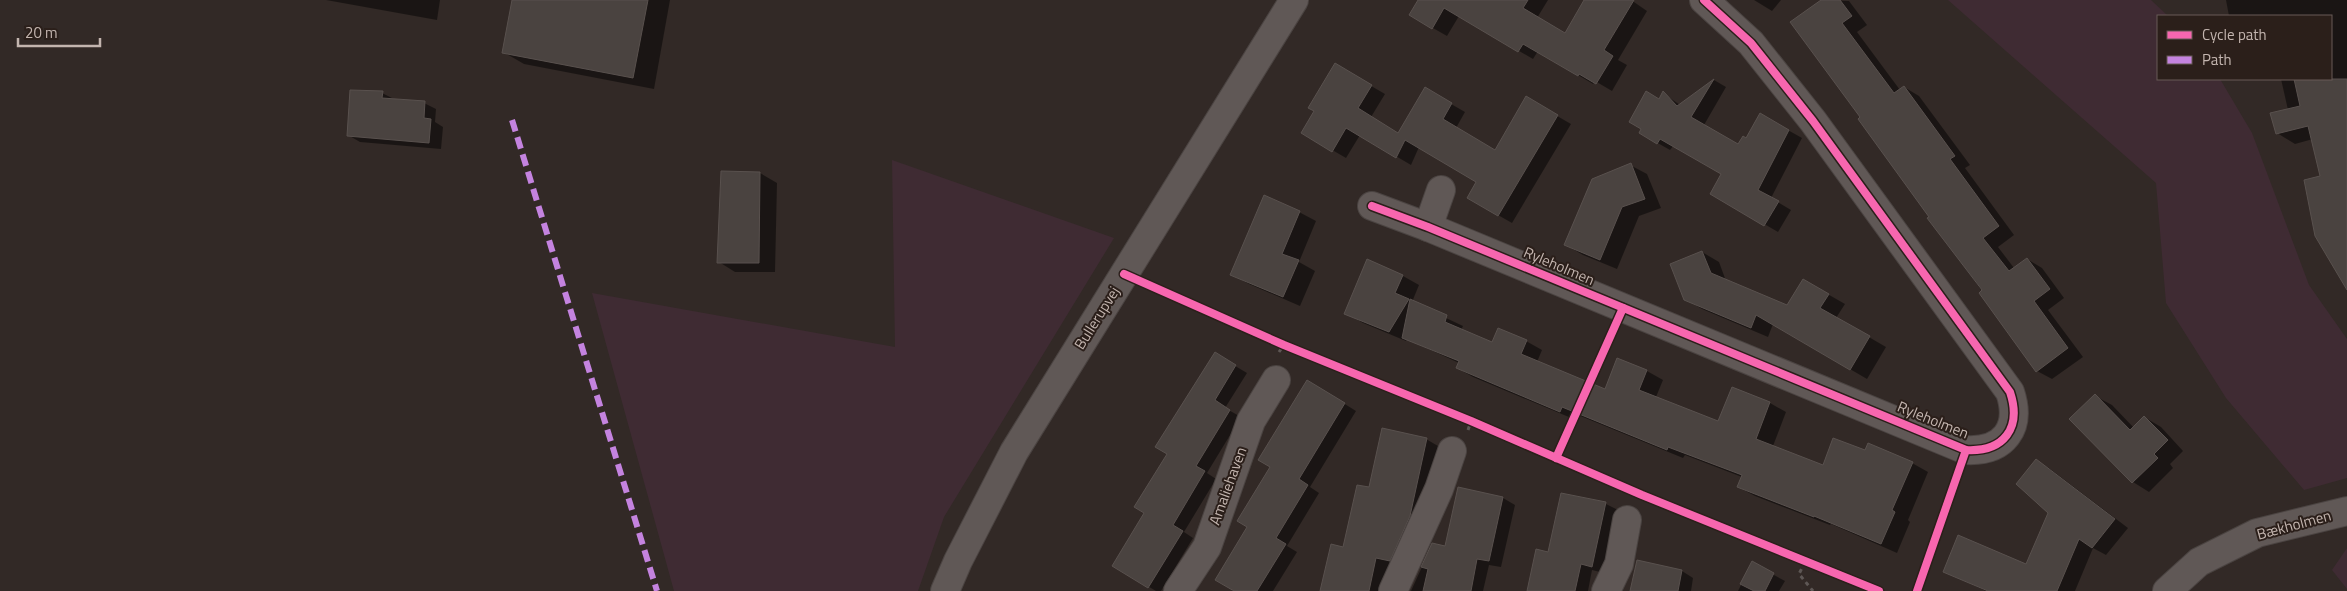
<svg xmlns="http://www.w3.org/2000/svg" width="2347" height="591" font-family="'Titillium Web',sans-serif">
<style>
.green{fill:#3f2b33}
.shadow{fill:#0007}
.building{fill:#4a4340;stroke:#59514e}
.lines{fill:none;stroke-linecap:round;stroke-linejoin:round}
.minor-casing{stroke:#4b4442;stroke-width:30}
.path{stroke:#5e5755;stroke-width:3;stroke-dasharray:4 4;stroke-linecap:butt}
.minor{stroke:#605856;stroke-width:28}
.quiet{stroke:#c483df;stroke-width:6;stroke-dasharray:12 6;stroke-linecap:butt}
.cycleway-casing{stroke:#2b1f1a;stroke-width:11}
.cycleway{stroke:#f766af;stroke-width:8}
.labels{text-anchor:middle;stroke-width:4;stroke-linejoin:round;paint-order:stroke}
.street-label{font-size:15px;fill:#c3b5af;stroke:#2b1f1a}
</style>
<rect width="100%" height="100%" fill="#322926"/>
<g class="green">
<path d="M 1948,0 L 2151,0 L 2168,16 L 2158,16 L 2158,79 L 2220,79 L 2252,133 L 2309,285 L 2347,339 L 2347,478 L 2304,490 L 2226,398 L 2166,303 L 2156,183 Z"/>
<path d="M 892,160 L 1114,238 L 944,517 L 918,591 L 674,591 L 592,293 L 895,347 Z"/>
<path d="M 2347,548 L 2347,589 L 2332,570 Z"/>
</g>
<g class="shadow">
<path d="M 326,0 L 440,0 L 437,20 Z"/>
<path d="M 513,0 L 670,0 L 654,89 L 524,64 L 503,52 Z"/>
<path d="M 1419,0 L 1548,0 L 1537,18 L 1565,35 L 1586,0 L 1631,0 L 1647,11 L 1618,60 L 1627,65 L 1612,91 L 1595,81 L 1593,84 L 1538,51 L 1533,59 L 1459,16 L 1447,36 L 1410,15 Z"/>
<path d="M 1754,0 L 1781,0 L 1772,11 Z"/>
<path d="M 1823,0 L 1849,1 L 1867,25 L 1857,32 L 1900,90 L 1904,87 L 1919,96 L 1970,165 L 1965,168 L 2014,235 L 1998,247 L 2014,268 L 2027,259 L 2042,268 L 2064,298 L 2048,310 L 2083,357 L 2052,379 L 2037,371 L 1862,117 Z"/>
<path d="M 2226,0 L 2347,0 L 2347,287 L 2313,139 L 2295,144 L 2277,133 L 2288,110 L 2281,79 L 2331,79 L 2331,16 L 2229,16 Z"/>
<path d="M 1335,65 L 1385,94 L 1371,117 L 1398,134 L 1425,89 L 1465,112 L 1456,128 L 1495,151 L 1526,98 L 1571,124 L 1512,223 L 1468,198 L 1478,182 L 1419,147 L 1411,165 L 1360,135 L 1346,158 L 1303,133 L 1316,111 Z"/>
<path d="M 1714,80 L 1726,87 L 1704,125 L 1739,146 L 1747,140 L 1761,115 L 1802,138 L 1771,198 L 1791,210 L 1778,232 L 1711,193 L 1723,174 L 1674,145 L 1670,150 L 1640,133 L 1663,93 L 1680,105 Z"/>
<path d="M 382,93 L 394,99 L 424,103 L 436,109 L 435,122 L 443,127 L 441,149 L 360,142 L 348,135 Z"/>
<path d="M 1630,165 L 1647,174 L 1661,208 L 1639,216 L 1617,269 L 1583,255 L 1566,245 Z"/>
<path d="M 760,173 L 777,183 L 775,272 L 735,272 L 719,262 Z"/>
<path d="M 1299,212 L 1316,221 L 1299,262 L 1315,271 L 1300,306 L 1249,284 L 1232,275 Z"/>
<path d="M 1702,252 L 1719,262 L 1726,281 L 1788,307 L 1803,280 L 1845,304 L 1836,318 L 1886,347 L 1867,379 L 1773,324 L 1768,337 L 1702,309 L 1685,299 Z"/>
<path d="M 1403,276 L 1419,285 L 1412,302 L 1463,326 L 1461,330 L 1493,344 L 1526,341 L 1542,350 L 1537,362 L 1606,391 L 1647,371 L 1663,380 L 1656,397 L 1719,423 L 1770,403 L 1786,412 L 1773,446 L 1823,466 L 1866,452 L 1912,463 L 1928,472 L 1908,520 L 1910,522 L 1897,553 L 1831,524 L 1830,525 L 1755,496 L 1738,487 L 1742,477 L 1685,455 L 1683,458 L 1578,415 L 1576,420 L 1473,377 L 1457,368 L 1459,363 L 1407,339 L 1406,341 L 1363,323 L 1346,313 Z"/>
<path d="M 1215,354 L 1247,373 L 1225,408 L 1241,417 L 1207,473 L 1216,479 L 1184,532 L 1193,538 L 1161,591 L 1156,591 L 1114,566 L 1146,513 L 1168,453 Z"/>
<path d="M 1319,388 L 1356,411 L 1310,487 L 1319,493 L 1287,546 L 1297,552 L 1273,591 L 1232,591 L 1249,526 Z"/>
<path d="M 2095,396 L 2112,405 L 2134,428 L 2144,417 L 2161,427 L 2183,451 L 2170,464 L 2173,468 L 2149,492 L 2133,482 Z"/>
<path d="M 1426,439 L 1438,446 L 1421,523 L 1390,591 L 1321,591 L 1344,549 L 1369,489 Z"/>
<path d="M 2036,461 L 2050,469 L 2128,528 L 2106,555 L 2093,548 L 2075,591 L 1986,591 L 1944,571 L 2027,566 L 2049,513 Z"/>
<path d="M 1459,489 L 1503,498 L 1515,505 L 1501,567 L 1489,565 L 1483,591 L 1411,591 L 1432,545 L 1446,548 Z"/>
<path d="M 1562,494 L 1606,504 L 1618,510 L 1604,573 L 1592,570 L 1588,591 L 1528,591 L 1549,554 Z"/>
<path d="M 1752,563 L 1785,581 L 1779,591 L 1738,591 Z"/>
<path d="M 1682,571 L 1693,578 L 1691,591 L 1631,591 Z"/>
</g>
<g class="building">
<path d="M 512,0 L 648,0 L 633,78 L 502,53 Z"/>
<path d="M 1418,0 L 1528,0 L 1523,8 L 1565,33 L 1584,0 L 1634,0 L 1604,50 L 1613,56 L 1596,84 L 1579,74 L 1578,76 L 1523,44 L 1518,52 L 1444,8 L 1432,29 L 1409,15 Z"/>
<path d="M 1821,0 L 1840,0 L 1852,16 L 1842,23 L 1894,93 L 1904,86 L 1955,156 L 1950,159 L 1999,226 L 1983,238 L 2009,271 L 2027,258 L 2050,289 L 2034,301 L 2068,348 L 2036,372 L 1979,293 L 1982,290 L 1927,218 L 1929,217 L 1858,119 L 1860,117 L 1790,22 Z"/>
<path d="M 1335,63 L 1372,85 L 1358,108 L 1398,133 L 1425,87 L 1452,103 L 1443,119 L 1495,150 L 1526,96 L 1558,115 L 1498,216 L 1467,198 L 1476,182 L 1405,140 L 1396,158 L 1346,128 L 1332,152 L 1301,133 L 1314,111 L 1308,108 Z"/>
<path d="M 1714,79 L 1691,117 L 1738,144 L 1743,136 L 1746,138 L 1760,113 L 1789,130 L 1758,190 L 1779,201 L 1764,226 L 1710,194 L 1721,174 L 1660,139 L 1657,144 L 1639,133 L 1641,129 L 1629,122 L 1646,91 L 1659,99 L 1663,91 L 1677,106 Z"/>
<path d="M 2294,79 L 2347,79 L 2347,290 L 2315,236 L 2304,180 L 2320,176 L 2308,126 L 2276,134 L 2270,113 L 2300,106 Z"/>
<path d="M 350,90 L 383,91 L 382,98 L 425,101 L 424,118 L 431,119 L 429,143 L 347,136 Z"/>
<path d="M 1631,163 L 1645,199 L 1622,207 L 1600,260 L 1564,245 L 1592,179 Z"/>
<path d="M 721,171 L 760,172 L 759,263 L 717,263 Z"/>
<path d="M 1264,195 L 1300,211 L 1282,254 L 1299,260 L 1283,297 L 1230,275 Z"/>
<path d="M 1702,251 L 1711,273 L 1787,305 L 1803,279 L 1829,294 L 1820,308 L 1870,336 L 1850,370 L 1756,315 L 1751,328 L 1684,300 L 1670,264 Z"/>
<path d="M 1367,259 L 1403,275 L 1395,293 L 1409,299 L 1389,332 L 1344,314 Z"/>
<path d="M 1410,299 L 1447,315 L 1445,322 L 1492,342 L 1498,328 L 1527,340 L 1521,354 L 1605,389 L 1617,358 L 1647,370 L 1639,390 L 1718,421 L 1732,387 L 1770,402 L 1756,439 L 1823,465 L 1833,438 L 1865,450 L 1868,443 L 1913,462 L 1892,510 L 1895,512 L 1881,544 L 1814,516 L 1814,517 L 1737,487 L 1742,475 L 1668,447 L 1667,450 L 1562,407 L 1560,412 L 1456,368 L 1459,361 L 1402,338 Z"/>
<path d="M 1215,352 L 1236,365 L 1215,400 L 1230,410 L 1196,466 L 1205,471 L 1173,525 L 1183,531 L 1148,588 L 1112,566 L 1144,513 L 1134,507 L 1167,454 L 1155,447 Z"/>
<path d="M 1307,380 L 1345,403 L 1299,479 L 1308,485 L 1276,538 L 1286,544 L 1257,591 L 1234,591 L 1215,580 L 1247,527 L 1237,521 L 1270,467 L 1258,460 Z"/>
<path d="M 2095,394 L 2130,430 L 2144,416 L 2168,440 L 2154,454 L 2158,458 L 2132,483 L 2069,419 Z"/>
<path d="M 1382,428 L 1427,438 L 1410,516 L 1390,561 L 1376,558 L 1369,591 L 1320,591 L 1331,544 L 1343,547 L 1357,485 L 1369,487 Z"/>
<path d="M 2036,459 L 2115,519 L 2092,548 L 2079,539 L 2057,591 L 1988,591 L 1943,572 L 1958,535 L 2026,564 L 2048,513 L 2016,484 Z"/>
<path d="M 1458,487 L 1503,497 L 1489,561 L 1477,559 L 1471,591 L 1423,591 L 1428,569 L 1421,567 L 1432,543 L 1445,546 Z"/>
<path d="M 1561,493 L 1606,502 L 1592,567 L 1581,564 L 1575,591 L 1527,591 L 1536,549 L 1548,552 Z"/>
<path d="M 1637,560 L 1682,570 L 1678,591 L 1630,591 Z"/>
<path d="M 1752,561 L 1774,573 L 1765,591 L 1754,591 L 1740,584 Z"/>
</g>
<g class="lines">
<g class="minor-casing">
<g id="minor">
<path d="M 1372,206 L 1428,227 L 1966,450 C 2004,452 2022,428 2010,392 L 1813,121 L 1751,43 L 1704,0"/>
<path d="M 1428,227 L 1441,190"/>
<path d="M 945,591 L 958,561 L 1014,452 L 1294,0"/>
<path d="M 1178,591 L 1207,547 L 1251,421 L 1276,380"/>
<path d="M 1393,591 L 1439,489 L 1452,451"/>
<path d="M 1606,591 L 1619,564 L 1627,520"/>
<path d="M 2167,591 L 2199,562 L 2257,533 L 2347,511"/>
</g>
</g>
<g class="path">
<path d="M 1279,352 L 1284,345"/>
<path d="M 1468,430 L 1471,421"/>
<path d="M 1805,562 L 1799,574 L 1813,591"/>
</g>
<use href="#minor" class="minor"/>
<path class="quiet" d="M 512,120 L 657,591"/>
<g class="cycleway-casing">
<g id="cycleway">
<path d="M 1372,206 L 1428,227 L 1966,450 C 2004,452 2022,428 2010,392 L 1813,121 L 1751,43 L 1704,0"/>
<path d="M 1124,274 L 1284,345 L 1471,421 L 1642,495 L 1879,591"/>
<path d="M 1556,458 L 1623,308"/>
<path d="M 1917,591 L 1966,450"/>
</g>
</g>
<use href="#cycleway" class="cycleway"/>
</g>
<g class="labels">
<g class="street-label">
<text transform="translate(1559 266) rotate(23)" y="5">Ryleholmen</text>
<text transform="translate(1097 318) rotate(-58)" y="5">Bullerupvej</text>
<text transform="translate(1933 420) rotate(22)" y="5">Ryleholmen</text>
<text transform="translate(1228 486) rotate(-70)" y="5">Amaliehaven</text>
<text transform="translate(2294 525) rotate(-15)" y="5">Bækholmen</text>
</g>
</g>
<rect x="2157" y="15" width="175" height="65" fill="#2b1f1a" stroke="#685b56"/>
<rect x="2167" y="31" width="25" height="8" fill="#f766af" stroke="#685b56"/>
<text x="2202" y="40" font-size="15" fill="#c3b5af">Cycle path</text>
<rect x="2167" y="56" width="25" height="8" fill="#c483df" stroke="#685b56"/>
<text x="2202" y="65" font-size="15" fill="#c3b5af">Path</text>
<path d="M18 38v8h82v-8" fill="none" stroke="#c3b5af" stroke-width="2.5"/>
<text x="25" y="38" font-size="15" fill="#c3b5af" stroke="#2b1f1a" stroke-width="4" paint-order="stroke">20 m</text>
</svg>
